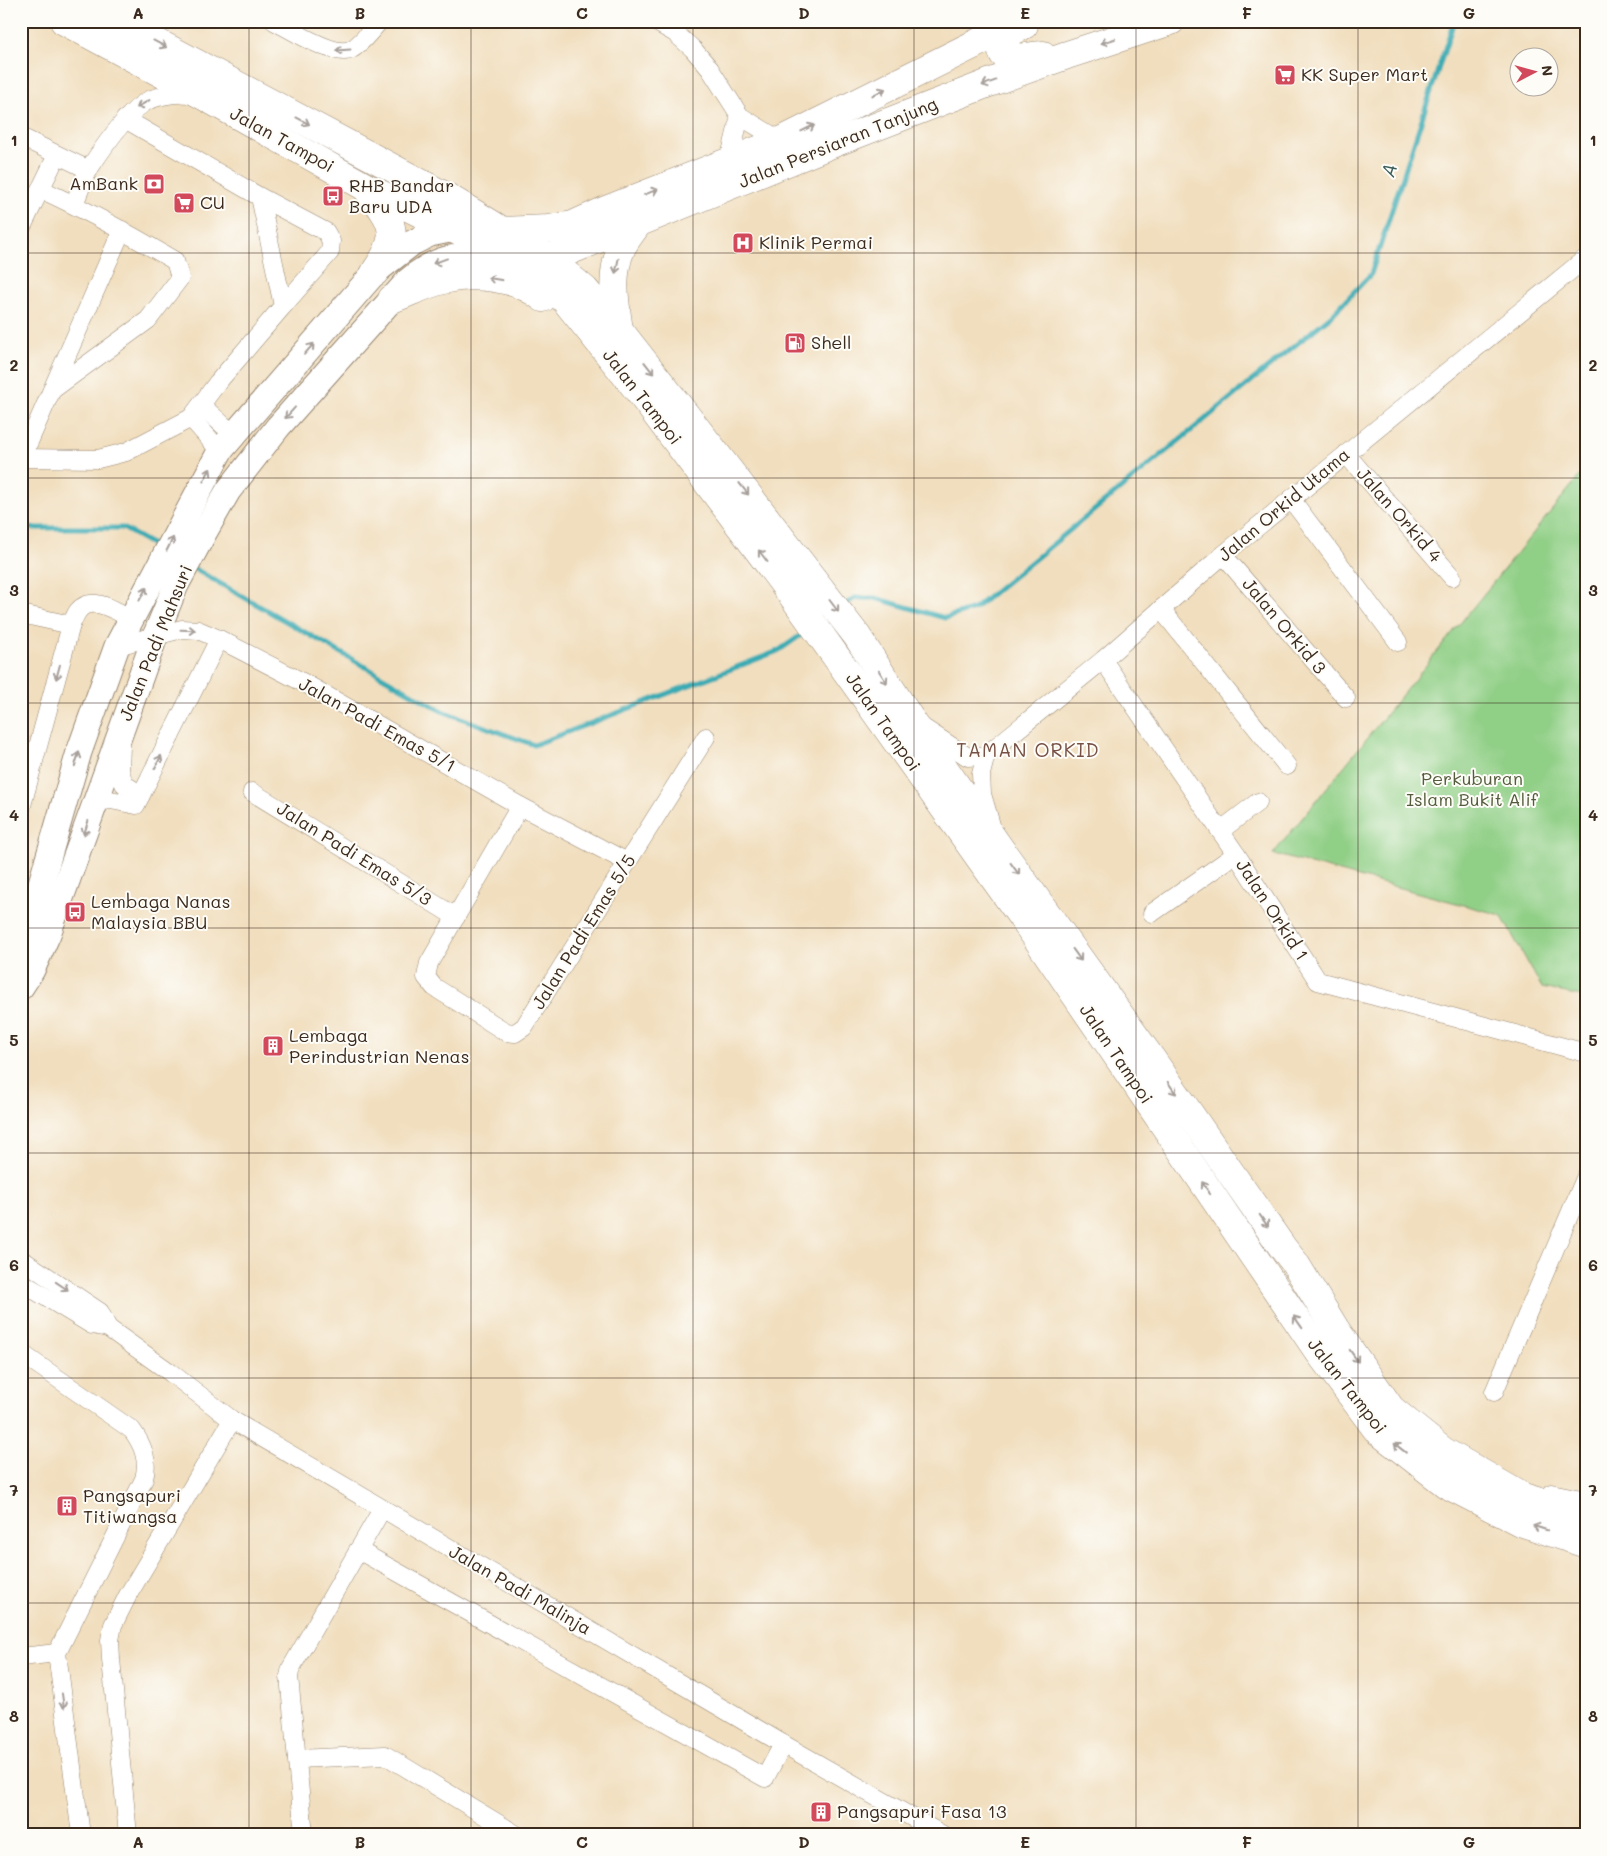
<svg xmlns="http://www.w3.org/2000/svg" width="1607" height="1856" font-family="Mali,sans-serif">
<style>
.green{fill:#90cf86;stroke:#667c52}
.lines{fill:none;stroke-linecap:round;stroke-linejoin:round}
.stream{stroke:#3aabb4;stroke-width:5}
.street-casing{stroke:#96846e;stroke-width:19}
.secondary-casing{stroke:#96846e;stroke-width:27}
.primary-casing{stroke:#96846e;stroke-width:29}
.street{stroke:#fff;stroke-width:18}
.secondary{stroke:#fff;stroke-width:25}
.primary{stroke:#fff;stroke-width:28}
.oneway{stroke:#a79f9a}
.grid{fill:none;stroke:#3b2a1e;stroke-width:1;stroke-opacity:0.55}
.labels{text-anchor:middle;stroke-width:4;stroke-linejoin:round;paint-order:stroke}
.poi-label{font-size:18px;fill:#3b2a1e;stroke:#fdfcf7;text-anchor:start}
.street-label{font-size:18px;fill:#3b2a1e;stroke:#fdfcf7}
.park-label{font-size:18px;fill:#545c3d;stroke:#fdfcf7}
.water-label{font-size:19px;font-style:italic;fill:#3b5e5a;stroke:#fdfcf7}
.neighbourhood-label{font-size:19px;letter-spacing:1px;fill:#785146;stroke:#fdfcf7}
.neatline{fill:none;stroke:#3b2a1e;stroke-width:2}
.grid-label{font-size:16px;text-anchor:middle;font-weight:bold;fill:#3b2a1e}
</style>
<rect width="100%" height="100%" fill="#fdfcf7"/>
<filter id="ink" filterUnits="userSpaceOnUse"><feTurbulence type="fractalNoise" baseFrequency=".02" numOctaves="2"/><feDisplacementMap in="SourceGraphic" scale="10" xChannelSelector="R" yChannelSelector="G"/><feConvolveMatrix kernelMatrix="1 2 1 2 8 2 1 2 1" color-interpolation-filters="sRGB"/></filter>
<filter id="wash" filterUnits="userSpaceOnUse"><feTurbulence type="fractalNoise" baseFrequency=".0096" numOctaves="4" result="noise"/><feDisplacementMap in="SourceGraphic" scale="20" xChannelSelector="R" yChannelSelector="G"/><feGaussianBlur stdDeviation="1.12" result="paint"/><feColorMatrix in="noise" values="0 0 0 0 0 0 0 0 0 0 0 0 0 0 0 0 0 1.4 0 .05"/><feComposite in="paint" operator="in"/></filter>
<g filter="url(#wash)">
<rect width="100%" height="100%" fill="#f1debe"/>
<path class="green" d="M 1586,468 L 1586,997 L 1542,988 L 1501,915 L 1273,854 Z"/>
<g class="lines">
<g class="stream">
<path d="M 21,528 L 123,528 L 160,549"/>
<path d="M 193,568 L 442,711 L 534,745 L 778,651 L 807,631"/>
<path d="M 843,606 L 855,598 L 875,598 L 945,618 L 974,609 L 1332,315 L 1371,274 L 1454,21"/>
</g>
</g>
</g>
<g filter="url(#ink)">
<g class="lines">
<g class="street-casing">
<g id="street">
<path d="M 274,21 C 290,29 336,59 352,49 C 361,44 372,29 380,21"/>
<path d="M 654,21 L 675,33 L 693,49 L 710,69 L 740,116 L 781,141"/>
<path d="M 21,137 L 89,170"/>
<path d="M 729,161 L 740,116"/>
<path d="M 40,189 C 87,210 131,235 175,261 L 180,278 L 148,320 L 52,390"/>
<path d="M 260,197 L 326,232 L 331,241 L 330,252 L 283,306"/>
<path d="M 74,204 C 79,193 83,180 89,169 C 102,149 128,110 149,100 C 163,94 180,93 194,94"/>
<path d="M 21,229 L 57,155"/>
<path d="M 201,405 L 234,435"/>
<path d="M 191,418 L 220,451"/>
<path d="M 1346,454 L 1452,577"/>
<path d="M 21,458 L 98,459 L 126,452 L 191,418 L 218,382 L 283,306 L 260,197 L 125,119"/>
<path d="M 22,458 L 122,230"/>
<path d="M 1291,499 L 1398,642"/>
<path d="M 1223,555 L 1346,698"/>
<path d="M 1161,609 L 1287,766"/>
<path d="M 21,614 L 71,625"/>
<path d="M 117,646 L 182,629 L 198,630 L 219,639 L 308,685 L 520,806 L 627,862"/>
<path d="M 1103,660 L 1236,854 L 1318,981 L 1586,1053"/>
<path d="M 922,727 L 968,757 L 986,755 L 1103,660 L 1223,555 L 1586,258"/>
<path d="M 121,746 L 120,770 L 124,784 L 141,795"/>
<path d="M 986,755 L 981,774 L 982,794 L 991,825"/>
<path d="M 252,792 L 456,917"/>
<path d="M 95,802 L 111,800 L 136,805 L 219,639"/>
<path d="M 520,806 L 429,963 L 426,977 L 434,987 L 506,1032 L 515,1033 L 524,1027 L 706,737"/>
<path d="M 21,809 L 71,625 C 73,621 75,615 78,611 C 91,594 116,611 130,618"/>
<path d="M 1220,831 L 1258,802"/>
<path d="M 1152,913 L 1236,854"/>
<path d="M 21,1259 L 100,1312 L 108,1328"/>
<path d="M 21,1282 L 92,1325 L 108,1328 L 171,1373 L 232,1420 L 783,1744 L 943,1835"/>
<path d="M 21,1353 L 132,1430 C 143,1445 149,1460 144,1479 L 57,1653 L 81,1835"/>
<path d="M 1494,1392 L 1586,1176"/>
<path d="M 1551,1493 L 1586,1500"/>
<path d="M 358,1550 L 765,1778 L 783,1744"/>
<path d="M 21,1657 L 57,1653"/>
<path d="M 297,1759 L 385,1755 L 517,1835"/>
<path d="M 128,1835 L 111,1659 L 110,1640 L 113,1625 L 128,1595 L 232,1420"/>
<path d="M 304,1835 L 289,1676 L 291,1668 L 382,1509"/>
</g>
</g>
<g class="secondary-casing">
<g id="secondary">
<path d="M 21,938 L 39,890 L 79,752 L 117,646 L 220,451 L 375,272 L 412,243 L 430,234 L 454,229"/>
<path d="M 21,987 L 32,970 L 48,934 L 156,634 L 176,585 L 204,533 L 228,491 L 278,427 L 408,281 C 440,253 465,255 505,254"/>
</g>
</g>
<g class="primary-casing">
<g id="primary">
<path d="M 64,21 L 200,94 L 364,186 L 505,254 L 550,287 L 565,300 L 640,393 L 792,595 L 1036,937 L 1316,1348 L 1378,1431 L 1446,1484 L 1520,1522 L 1586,1544"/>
<path d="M 117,21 L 447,197 L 547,258 L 585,290 L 619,330 L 714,451 L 857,636 L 911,720 L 996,843 L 1153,1061 L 1283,1248 L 1295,1263 L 1336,1330 L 1391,1409 L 1443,1451 L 1523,1497 L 1586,1516"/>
<path d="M 1024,25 C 1019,28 1014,30 1010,33 C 1002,40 996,56 1011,58 C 1021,59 1033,55 1043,55"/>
<path d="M 367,189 C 394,222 402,234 375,272"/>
<path d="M 500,231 L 548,229 L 573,225 L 606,210 L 781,141 L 1021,21"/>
<path d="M 534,257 L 547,258 L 564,253 L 834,143 L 989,83 L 1067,55 L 1171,21"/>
<path d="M 392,299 C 409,293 426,284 443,280 C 475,272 518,277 543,298"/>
<path d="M 619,330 C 615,303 610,275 621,249 C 625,240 633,231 638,223"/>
</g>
</g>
<use href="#street" class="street"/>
<use href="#secondary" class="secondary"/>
<use href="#primary" class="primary"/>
</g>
<defs><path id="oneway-shaft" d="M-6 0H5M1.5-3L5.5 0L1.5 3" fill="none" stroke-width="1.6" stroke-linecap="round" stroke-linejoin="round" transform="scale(1.25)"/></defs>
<g class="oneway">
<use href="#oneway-shaft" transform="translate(1108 41) rotate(162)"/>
<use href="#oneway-shaft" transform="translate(160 44) rotate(28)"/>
<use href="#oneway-shaft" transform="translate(343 50) rotate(176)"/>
<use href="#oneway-shaft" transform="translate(989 83) rotate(160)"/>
<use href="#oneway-shaft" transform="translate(879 92) rotate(-27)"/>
<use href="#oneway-shaft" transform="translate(143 104) rotate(149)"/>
<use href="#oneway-shaft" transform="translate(303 121) rotate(28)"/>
<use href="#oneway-shaft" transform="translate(808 128) rotate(-26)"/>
<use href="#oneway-shaft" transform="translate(651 192) rotate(-22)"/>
<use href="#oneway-shaft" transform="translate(440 261) rotate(160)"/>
<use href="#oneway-shaft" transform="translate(617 266) rotate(102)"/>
<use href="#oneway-shaft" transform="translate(495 279) rotate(-171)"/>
<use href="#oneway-shaft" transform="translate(309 349) rotate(-49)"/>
<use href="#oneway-shaft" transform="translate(649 368) rotate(52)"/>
<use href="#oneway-shaft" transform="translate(290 413) rotate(132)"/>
<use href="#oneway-shaft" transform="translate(207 475) rotate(-61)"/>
<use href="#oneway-shaft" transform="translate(744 489) rotate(52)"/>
<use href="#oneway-shaft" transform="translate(170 544) rotate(-63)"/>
<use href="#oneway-shaft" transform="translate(763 556) rotate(-127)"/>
<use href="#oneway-shaft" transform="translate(143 594) rotate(-61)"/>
<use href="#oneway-shaft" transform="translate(834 606) rotate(53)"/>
<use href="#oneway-shaft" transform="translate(188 630) rotate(2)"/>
<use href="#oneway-shaft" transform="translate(58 672) rotate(105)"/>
<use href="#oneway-shaft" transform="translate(883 677) rotate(57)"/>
<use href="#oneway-shaft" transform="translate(77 759) rotate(-73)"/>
<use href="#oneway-shaft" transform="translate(158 762) rotate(-63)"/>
<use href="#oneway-shaft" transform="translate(86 828) rotate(108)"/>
<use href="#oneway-shaft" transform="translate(1015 869) rotate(54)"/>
<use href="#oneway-shaft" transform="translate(1077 955) rotate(54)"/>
<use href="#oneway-shaft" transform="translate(1172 1088) rotate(55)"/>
<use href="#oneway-shaft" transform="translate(1206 1188) rotate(-124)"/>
<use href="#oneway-shaft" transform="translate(1264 1221) rotate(55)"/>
<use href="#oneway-shaft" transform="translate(62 1286) rotate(34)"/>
<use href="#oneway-shaft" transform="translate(1298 1322) rotate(-125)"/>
<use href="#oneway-shaft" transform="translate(1354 1356) rotate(55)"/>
<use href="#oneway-shaft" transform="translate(1400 1448) rotate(-142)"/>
<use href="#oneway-shaft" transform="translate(1540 1528) rotate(-162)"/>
<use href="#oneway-shaft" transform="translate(63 1701) rotate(82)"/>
</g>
</g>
<path class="grid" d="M 249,21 L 249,1835M 471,21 L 471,1835M 693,21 L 693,1835M 914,21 L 914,1835M 1136,21 L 1136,1835M 1358,21 L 1358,1835M 21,253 L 1586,253M 21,478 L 1586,478M 21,703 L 1586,703M 21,928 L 1586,928M 21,1153 L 1586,1153M 21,1378 L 1586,1378M 21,1603 L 1586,1603"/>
<defs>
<g id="supermarket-square" transform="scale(1.125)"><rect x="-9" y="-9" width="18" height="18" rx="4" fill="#d1495b" stroke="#fdfcf7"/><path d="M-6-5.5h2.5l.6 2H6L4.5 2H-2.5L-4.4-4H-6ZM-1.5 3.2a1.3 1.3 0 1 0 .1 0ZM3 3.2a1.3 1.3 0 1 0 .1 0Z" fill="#fff"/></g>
<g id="bank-square" transform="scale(1.125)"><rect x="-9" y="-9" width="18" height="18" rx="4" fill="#d1495b" stroke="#fdfcf7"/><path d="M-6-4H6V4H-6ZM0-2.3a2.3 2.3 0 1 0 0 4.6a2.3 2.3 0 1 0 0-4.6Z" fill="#fff"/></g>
<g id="bus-square" transform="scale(1.125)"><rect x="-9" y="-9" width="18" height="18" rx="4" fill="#d1495b" stroke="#fdfcf7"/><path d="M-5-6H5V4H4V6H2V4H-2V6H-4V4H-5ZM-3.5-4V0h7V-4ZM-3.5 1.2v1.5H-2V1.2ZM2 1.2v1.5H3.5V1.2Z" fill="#fff"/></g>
<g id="hospital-square" transform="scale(1.125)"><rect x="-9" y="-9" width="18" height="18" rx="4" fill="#d1495b" stroke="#fdfcf7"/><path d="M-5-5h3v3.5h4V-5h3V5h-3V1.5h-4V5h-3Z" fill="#fff"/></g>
<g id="fuel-square" transform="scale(1.125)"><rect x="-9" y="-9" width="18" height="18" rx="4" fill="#d1495b" stroke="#fdfcf7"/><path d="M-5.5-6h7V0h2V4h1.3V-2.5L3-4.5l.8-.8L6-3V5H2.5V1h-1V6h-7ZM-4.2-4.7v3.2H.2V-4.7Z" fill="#fff"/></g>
<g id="building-square" transform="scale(1.125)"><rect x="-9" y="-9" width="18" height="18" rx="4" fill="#d1495b" stroke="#fdfcf7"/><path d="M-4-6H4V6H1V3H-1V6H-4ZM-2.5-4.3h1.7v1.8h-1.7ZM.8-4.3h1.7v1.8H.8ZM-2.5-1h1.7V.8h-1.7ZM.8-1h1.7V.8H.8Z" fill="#fff"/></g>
</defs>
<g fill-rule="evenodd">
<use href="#supermarket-square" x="1285" y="75"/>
<use href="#bank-square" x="154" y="184"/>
<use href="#bus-square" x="333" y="196"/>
<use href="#supermarket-square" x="184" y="203"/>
<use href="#hospital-square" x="743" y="243"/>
<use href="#fuel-square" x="795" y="343"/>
<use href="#bus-square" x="75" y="912"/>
<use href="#building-square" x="273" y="1046"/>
<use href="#building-square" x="67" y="1506"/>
<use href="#building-square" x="821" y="1812"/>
</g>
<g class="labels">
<g class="poi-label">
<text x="1301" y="81">KK Super Mart</text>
<text x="138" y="190" text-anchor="end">AmBank</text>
<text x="349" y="192">RHB Bandar<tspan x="349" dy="21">Baru UDA</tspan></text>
<text x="200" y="209">CU</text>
<text x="759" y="249">Klinik Permai</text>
<text x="811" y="349">Shell</text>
<text x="91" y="908">Lembaga Nanas<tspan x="91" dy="21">Malaysia BBU</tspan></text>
<text x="289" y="1042">Lembaga<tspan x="289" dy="21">Perindustrian Nenas</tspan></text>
<text x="83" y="1502">Pangsapuri<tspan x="83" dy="21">Titiwangsa</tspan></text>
<text x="837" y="1818">Pangsapuri Fasa 13</text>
</g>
<g class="street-label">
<text transform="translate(282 140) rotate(29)" y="6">Jalan Tampoi</text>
<text transform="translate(838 143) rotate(-22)" y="6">Jalan Persiaran Tanjung</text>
<text transform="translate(642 397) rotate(52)" y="6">Jalan Tampoi</text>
<text transform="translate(1284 505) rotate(-40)" y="6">Jalan Orkid Utama</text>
<text transform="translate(1399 515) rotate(49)" y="6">Jalan Orkid 4</text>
<text transform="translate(1284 626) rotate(50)" y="6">Jalan Orkid 3</text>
<text transform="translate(156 643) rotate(-68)" y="6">Jalan Padi Mahsuri</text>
<text transform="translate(883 722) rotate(55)" y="6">Jalan Tampoi</text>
<text transform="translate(377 725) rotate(29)" y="6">Jalan Padi Emas 5/1</text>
<text transform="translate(354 854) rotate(32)" y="6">Jalan Padi Emas 5/3</text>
<text transform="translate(1272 910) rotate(57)" y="6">Jalan Orkid 1</text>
<text transform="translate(584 932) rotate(-58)" y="6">Jalan Padi Emas 5/5</text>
<text transform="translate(1116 1054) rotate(56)" y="6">Jalan Tampoi</text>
<text transform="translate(1347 1386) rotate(52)" y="6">Jalan Tampoi</text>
<text transform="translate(520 1590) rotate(30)" y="6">Jalan Padi Malinja</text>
</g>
<g class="park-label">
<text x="1472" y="785">Perkuburan<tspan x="1472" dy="21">Islam Bukit Alif</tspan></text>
</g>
<g class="water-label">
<text transform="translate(1389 170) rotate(-72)" y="7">A</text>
</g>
<g class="neighbourhood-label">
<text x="1028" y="757">TAMAN ORKID</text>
</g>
</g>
<rect width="1607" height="1856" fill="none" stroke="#fdfcf7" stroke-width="55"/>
<g transform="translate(1534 72) rotate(84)"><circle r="24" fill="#fdfcf7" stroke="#afa8a0"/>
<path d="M0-4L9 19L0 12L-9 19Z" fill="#d1495b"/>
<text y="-8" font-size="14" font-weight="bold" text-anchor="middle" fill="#3b2a1e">N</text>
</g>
<rect x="28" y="28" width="1552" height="1800" class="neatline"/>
<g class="grid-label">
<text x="138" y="19">A</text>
<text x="360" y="19">B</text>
<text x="582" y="19">C</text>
<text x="804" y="19">D</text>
<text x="1025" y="19">E</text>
<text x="1247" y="19">F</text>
<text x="1469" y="19">G</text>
<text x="14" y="146">1</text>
<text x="1593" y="146">1</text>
<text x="14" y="371">2</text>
<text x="1593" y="371">2</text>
<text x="14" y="596">3</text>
<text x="1593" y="596">3</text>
<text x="14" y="821">4</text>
<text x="1593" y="821">4</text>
<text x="14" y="1046">5</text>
<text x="1593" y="1046">5</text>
<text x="14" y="1271">6</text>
<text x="1593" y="1271">6</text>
<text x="14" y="1496">7</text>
<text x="1593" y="1496">7</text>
<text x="14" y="1722">8</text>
<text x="1593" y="1722">8</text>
<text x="138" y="1848">A</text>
<text x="360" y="1848">B</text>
<text x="582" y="1848">C</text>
<text x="804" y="1848">D</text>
<text x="1025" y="1848">E</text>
<text x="1247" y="1848">F</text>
<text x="1469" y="1848">G</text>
</g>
</svg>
